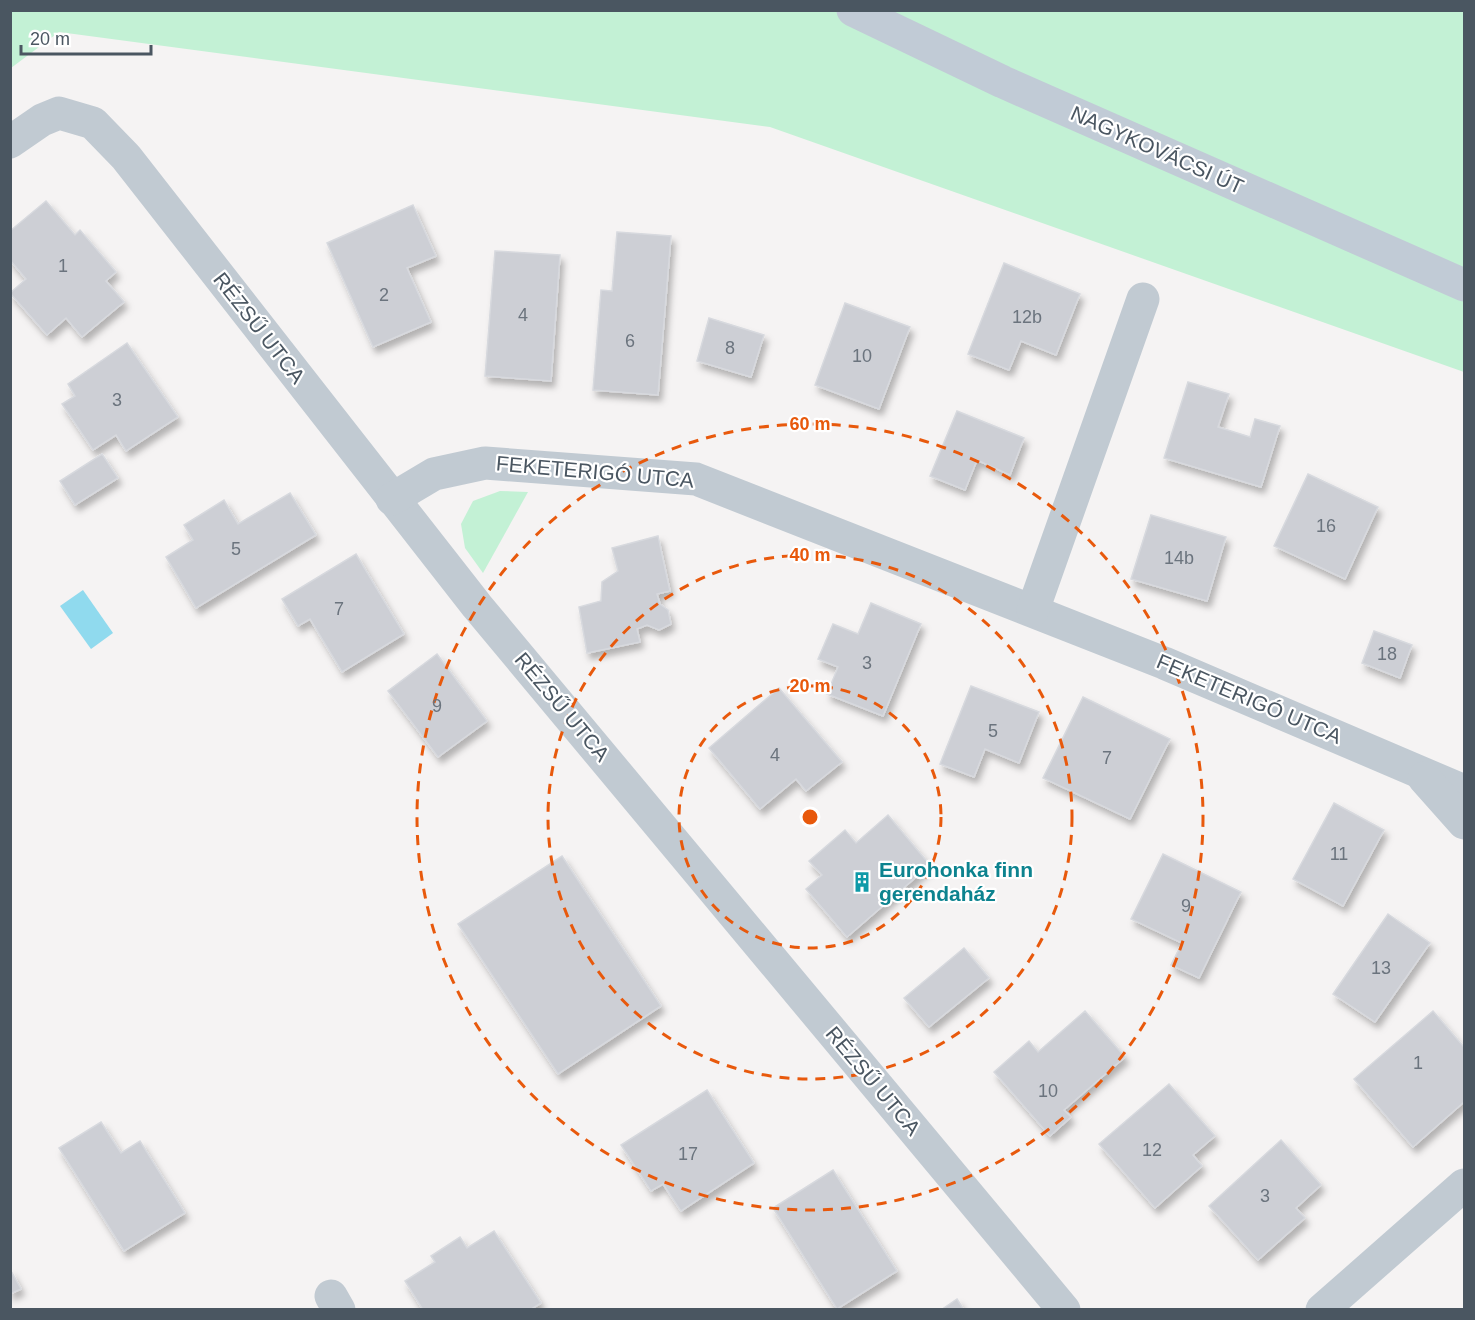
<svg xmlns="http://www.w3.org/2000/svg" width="1475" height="1320" font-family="Helvetica,sans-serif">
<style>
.green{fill:#c3f1d5}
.water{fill:#90daee}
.building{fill:#cdcfd5;stroke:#d7d9de;stroke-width:1.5;filter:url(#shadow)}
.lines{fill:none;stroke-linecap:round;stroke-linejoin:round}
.street{stroke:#c1cad2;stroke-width:33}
.secondary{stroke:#c1cbd6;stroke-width:33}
.ring{fill:none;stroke:#e8590c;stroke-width:3;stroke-dasharray:10 8}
.labels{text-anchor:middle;stroke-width:4.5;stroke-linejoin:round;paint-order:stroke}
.number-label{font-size:18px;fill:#6b747e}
.street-label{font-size:21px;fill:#4a5661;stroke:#fff}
.culture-label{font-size:21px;font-weight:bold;fill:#0d838f;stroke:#fff;text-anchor:start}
.centre{fill:#e8590c;stroke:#fff;stroke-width:3}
.ring-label{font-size:18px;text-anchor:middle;font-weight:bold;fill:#e8590c;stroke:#fff;stroke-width:4.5;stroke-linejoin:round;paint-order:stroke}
</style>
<defs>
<filter id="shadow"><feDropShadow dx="3.5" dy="6" stdDeviation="3" flood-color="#0004"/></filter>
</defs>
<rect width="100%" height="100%" fill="#f5f3f3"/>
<g class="green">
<path d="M 11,10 L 1464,11 L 1464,372 L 770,127 L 59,32 L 11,68 Z"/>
<path d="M 500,491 L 528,492 L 483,573 L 465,548 L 461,524 L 473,501 Z"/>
</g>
<path class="water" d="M 83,590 L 113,633 L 91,649 L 60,606 Z"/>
<g class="building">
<path d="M 46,201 L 75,235 L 80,230 L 116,272 L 106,281 L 124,302 L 82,337 L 66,318 L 47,335 L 10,293 L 26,279 L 10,260 L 10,231 Z"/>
<path d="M 413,205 L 436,256 L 407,268 L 431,322 L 373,347 L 327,243 Z"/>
<path d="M 617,232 L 671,236 L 658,395 L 593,390 L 601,290 L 612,291 Z"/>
<path d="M 495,251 L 560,255 L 551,381 L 485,376 Z"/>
<path d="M 1004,263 L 1080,294 L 1056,355 L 1021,341 L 1009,370 L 968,354 Z"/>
<path d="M 845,303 L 910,327 L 879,409 L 815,385 Z"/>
<path d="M 709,318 L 764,335 L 751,377 L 697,361 Z"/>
<path d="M 127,343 L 178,417 L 126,451 L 116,435 L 93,450 L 62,404 L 75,396 L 68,384 Z"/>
<path d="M 1188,382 L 1229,394 L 1218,427 L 1250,437 L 1255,419 L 1280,426 L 1261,487 L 1164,458 Z"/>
<path d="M 957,411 L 1024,438 L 1010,475 L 977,460 L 965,490 L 930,476 Z"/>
<path d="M 102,454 L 118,478 L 75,505 L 60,481 Z"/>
<path d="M 1308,474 L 1378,507 L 1345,579 L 1274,546 Z"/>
<path d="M 290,493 L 316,535 L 196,608 L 166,557 L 193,540 L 184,525 L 224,500 L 238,524 Z"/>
<path d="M 1151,515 L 1226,537 L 1207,601 L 1131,579 Z"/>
<path d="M 658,536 L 670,591 L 657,594 L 660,604 L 668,610 L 671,624 L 659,630 L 647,625 L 637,629 L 640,642 L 587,653 L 579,607 L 601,601 L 602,582 L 618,571 L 612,548 Z"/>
<path d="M 356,554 L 404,634 L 342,672 L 310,619 L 298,626 L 282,599 Z"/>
<path d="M 871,603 L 921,624 L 883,716 L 827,694 L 838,667 L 818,659 L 833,624 L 858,634 Z"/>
<path d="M 1374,631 L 1412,645 L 1400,678 L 1362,663 Z"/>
<path d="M 437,654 L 487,721 L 438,757 L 388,691 Z"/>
<path d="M 971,686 L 1039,712 L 1019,763 L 985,749 L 974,777 L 940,764 Z"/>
<path d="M 779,688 L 842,762 L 806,791 L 796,779 L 760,809 L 709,748 Z"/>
<path d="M 1083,697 L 1170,739 L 1130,819 L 1043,778 Z"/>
<path d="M 1334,803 L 1384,830 L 1343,906 L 1293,879 Z"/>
<path d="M 888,815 L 930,865 L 847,937 L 806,889 L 822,875 L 809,861 L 845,830 L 856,843 Z"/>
<path d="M 1163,854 L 1241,892 L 1199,978 L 1171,965 L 1182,943 L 1131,919 Z"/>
<path d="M 562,856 L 661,1006 L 558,1074 L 458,924 Z"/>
<path d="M 1388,914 L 1430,943 L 1375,1022 L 1333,994 Z"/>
<path d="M 964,948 L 989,978 L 929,1027 L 904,998 Z"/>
<path d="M 1085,1011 L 1125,1057 L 1064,1110 L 1071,1117 L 1050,1136 L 994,1072 L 1029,1041 L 1038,1052 Z"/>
<path d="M 1433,1011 L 1464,1047 L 1464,1102 L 1413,1147 L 1354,1079 Z"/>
<path d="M 1169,1084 L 1215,1136 L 1193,1155 L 1202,1166 L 1155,1208 L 1099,1144 Z"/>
<path d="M 707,1090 L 754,1163 L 681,1211 L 663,1184 L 651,1191 L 621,1145 Z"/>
<path d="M 101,1122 L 121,1153 L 140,1141 L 185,1213 L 124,1251 L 59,1148 Z"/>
<path d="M 1281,1140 L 1321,1185 L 1296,1208 L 1305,1218 L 1258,1260 L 1209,1206 Z"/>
<path d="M 833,1170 L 897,1271 L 837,1309 L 773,1208 Z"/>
<path d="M 494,1231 L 541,1303 L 530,1310 L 423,1310 L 405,1281 L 435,1262 L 431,1256 L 460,1237 L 467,1248 Z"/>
<path d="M 10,1269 L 21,1289 L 10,1294 Z"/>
<path d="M 957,1299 L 964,1310 L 941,1310 Z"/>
</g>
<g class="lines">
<g class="street">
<path d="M 10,142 L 42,120 L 59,113 L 93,123 L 126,157 L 477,606 L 1064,1310"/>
<path d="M 392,499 L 434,474 L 485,463 L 696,479 L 1164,663 L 1464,791"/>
<path d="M 1033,610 L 1143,299"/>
<path d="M 1424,778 L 1464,823"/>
<path d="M 331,1296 L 339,1310"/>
<path d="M 1322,1310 L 1464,1185"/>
</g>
<path class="secondary" d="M 853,10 L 1003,82 L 1464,285"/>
</g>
<g class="ring">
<circle cx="810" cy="817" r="131"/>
<circle cx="810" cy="817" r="262"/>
<circle cx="810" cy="817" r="393"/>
</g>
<defs>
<g id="building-bare" transform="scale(1.62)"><path d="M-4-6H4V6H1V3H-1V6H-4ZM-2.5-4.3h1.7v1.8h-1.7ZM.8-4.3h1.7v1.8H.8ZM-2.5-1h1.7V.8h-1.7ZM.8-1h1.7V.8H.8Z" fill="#0f9aa8" stroke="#fff" stroke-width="2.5" paint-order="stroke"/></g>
</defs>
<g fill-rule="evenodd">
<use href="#building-bare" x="862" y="882"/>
</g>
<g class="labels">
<g class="number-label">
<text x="63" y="272">1</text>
<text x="384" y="301">2</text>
<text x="523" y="321">4</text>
<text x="1027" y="323">12b</text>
<text x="630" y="347">6</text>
<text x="730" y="354">8</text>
<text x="862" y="362">10</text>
<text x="117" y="406">3</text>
<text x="1326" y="532">16</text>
<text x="236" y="555">5</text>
<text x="1179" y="564">14b</text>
<text x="339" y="615">7</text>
<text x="1387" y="660">18</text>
<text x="867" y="669">3</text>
<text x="437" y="712">9</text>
<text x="993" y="737">5</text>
<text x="775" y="761">4</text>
<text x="1107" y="764">7</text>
<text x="1339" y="860">11</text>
<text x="1186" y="912">9</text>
<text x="1381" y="974">13</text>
<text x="1418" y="1069">1</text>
<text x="1048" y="1097">10</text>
<text x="1152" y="1156">12</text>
<text x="688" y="1160">17</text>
<text x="1265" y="1202">3</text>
</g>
<g class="street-label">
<text transform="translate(1157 150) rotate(24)" y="7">NAGYKOVÁCSI ÚT</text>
<text transform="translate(259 328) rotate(52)" y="7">RÉZSŰ UTCA</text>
<text transform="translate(595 472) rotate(5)" y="7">FEKETERIGÓ UTCA</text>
<text transform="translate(1249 699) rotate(23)" y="7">FEKETERIGÓ UTCA</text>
<text transform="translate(562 707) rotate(50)" y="7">RÉZSŰ UTCA</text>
<text transform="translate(873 1081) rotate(50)" y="7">RÉZSŰ UTCA</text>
</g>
<g class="culture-label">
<text x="879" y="877">Eurohonka finn<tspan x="879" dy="24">gerendaház</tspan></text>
</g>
</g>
<circle cx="810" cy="817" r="9" class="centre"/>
<g class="ring-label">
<text x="810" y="430">60 m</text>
<text x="810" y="561">40 m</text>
<text x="810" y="692">20 m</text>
</g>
<rect width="1475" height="1320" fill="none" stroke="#4a5661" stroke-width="24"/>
<path d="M21 45v9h130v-9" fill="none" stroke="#4a5661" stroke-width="3"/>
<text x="30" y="45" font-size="18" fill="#4a5661" stroke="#ffffff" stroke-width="4.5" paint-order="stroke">20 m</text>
</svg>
